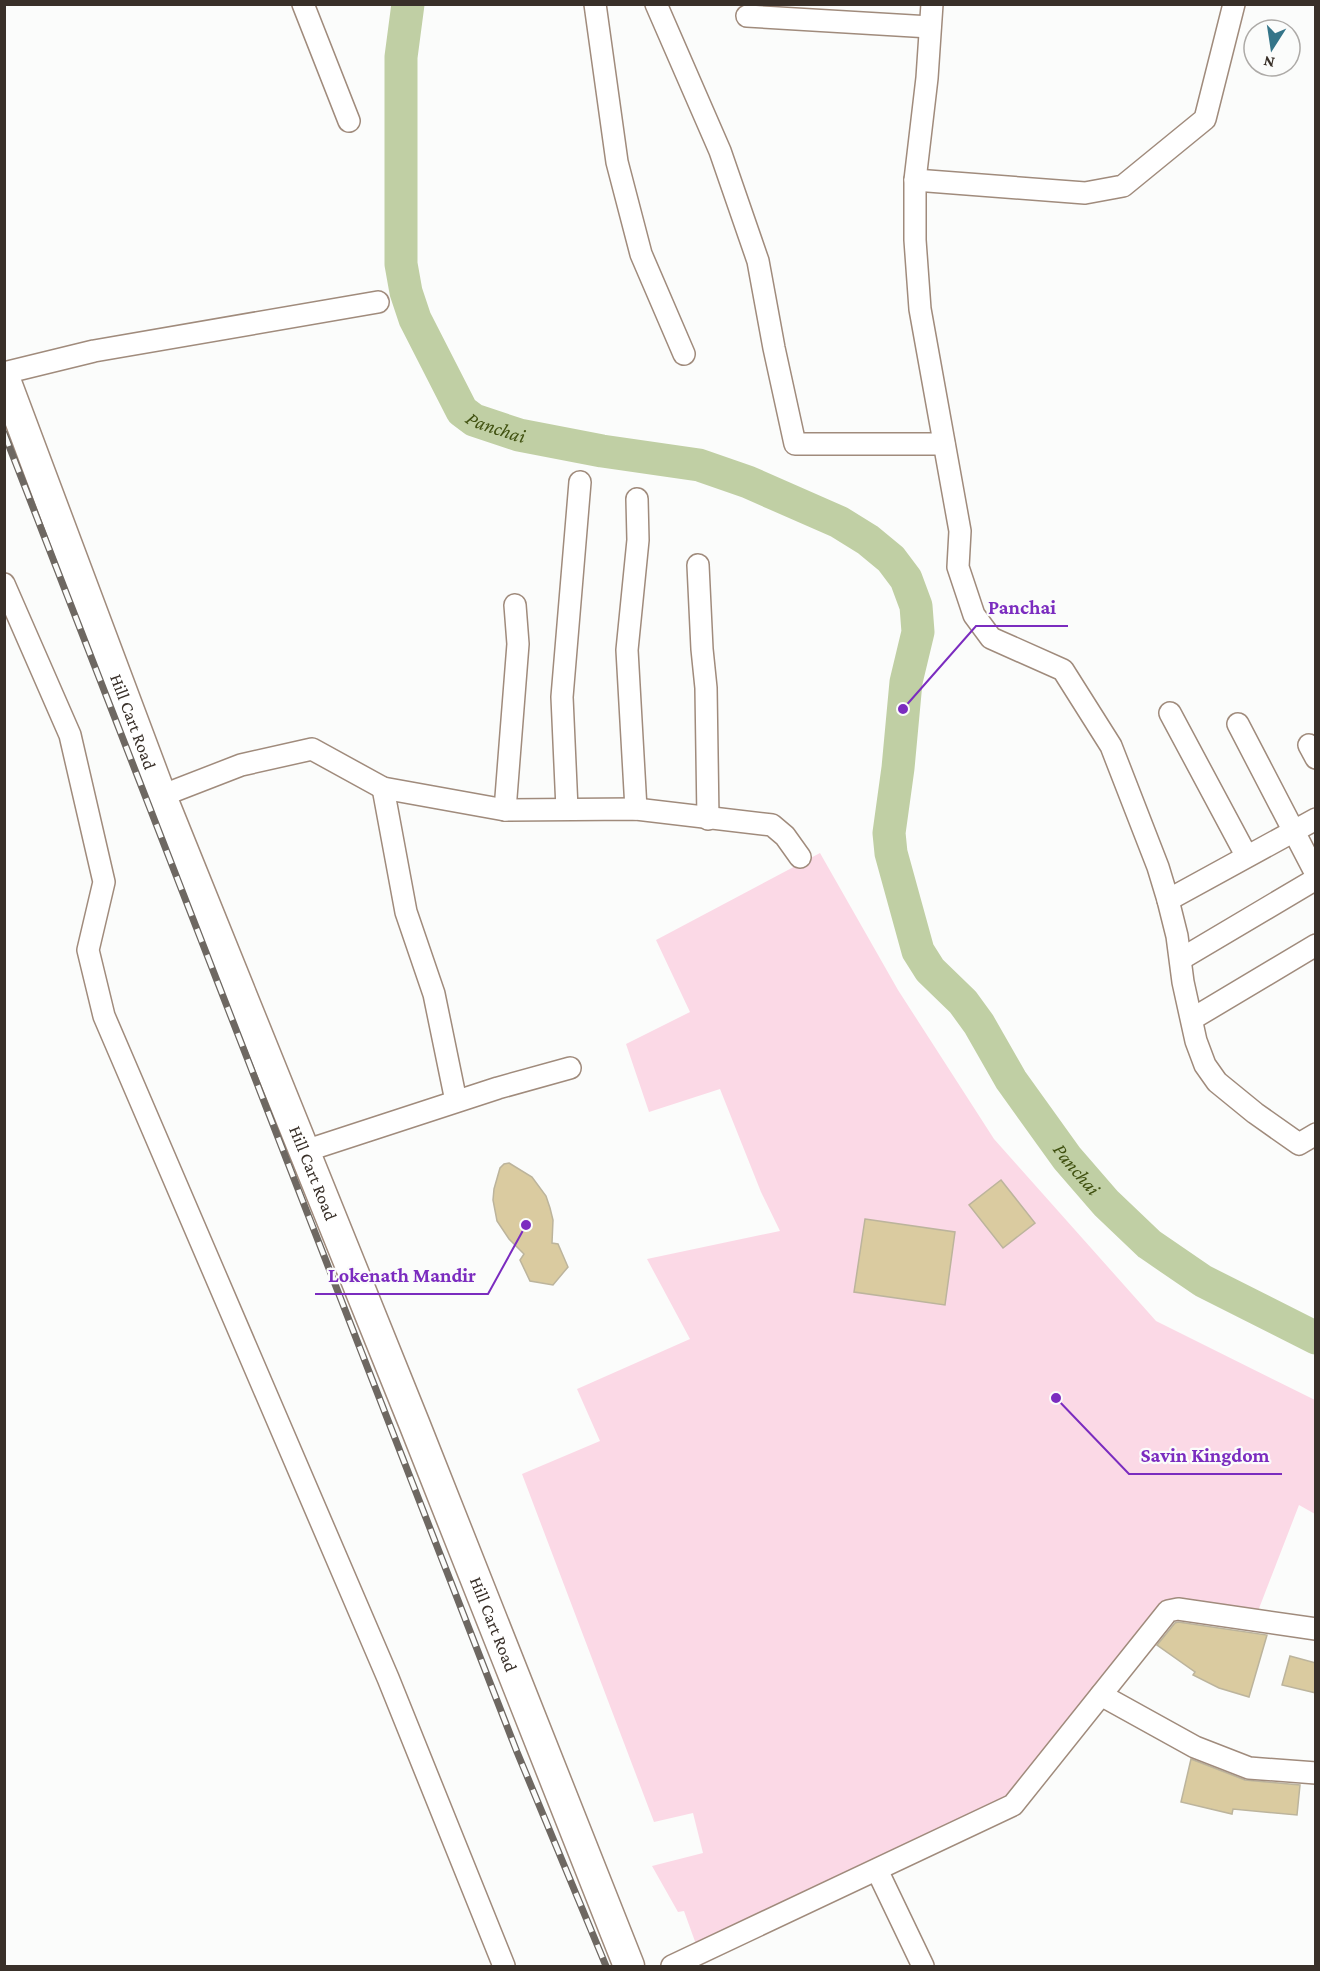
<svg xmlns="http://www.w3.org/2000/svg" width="1320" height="1971" font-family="'Crimson Pro',serif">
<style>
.green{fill:#fbd9e6}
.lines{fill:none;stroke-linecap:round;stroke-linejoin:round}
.river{stroke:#c0cfa4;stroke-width:33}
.building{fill:#dacba0;stroke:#bcb49c;stroke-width:1.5}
.minor-casing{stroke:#a08b7c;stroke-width:24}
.highway-casing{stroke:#a08b7c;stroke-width:33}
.minor{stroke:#fff;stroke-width:21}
.highway{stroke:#fff;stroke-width:30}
.rail-casing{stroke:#6e6862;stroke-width:7}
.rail{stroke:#fbfcfb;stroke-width:4.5;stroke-dasharray:14;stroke-linecap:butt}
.labels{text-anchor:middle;stroke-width:4.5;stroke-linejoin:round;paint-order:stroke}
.street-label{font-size:18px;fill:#393029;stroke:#fbfcfb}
.water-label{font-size:20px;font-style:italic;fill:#405110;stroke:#fbfcfb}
.leader{fill:none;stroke:#7b2cbf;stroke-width:2}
.callout-dot{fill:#7b2cbf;stroke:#fbfcfb;stroke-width:2}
.callout-label{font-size:20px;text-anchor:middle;font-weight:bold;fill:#7b2cbf;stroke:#fbfcfb;stroke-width:4.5;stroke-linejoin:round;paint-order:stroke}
</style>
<rect width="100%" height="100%" fill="#fbfcfb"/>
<path class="green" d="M 820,853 L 898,990 L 994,1139 L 1156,1321 L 1315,1400 L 1315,1514 L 1299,1505 L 1258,1611 L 1249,1616 L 1166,1601 L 1013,1800 L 697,1947 L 684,1911 L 678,1912 L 652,1866 L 703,1853 L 693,1813 L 654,1822 L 522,1474 L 600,1441 L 577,1389 L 690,1339 L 647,1259 L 780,1231 L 761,1192 L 720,1089 L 649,1112 L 626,1044 L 690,1012 L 656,940 Z"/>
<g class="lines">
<path class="river" id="s1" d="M 408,4 L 401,57 L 401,264 L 406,292 L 415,319 L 462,411 L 474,420 L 519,435 L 602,451 L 699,465 L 748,482 L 839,522 L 868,540 L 891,559 L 906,579 L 916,606 L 918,632 L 906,682 L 898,768 L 889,833 L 891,853 L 918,951 L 930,970 L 963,1002 L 979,1024 L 1011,1080 L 1067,1158 L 1106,1203 L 1149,1244 L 1203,1281 L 1316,1338"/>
</g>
<g class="building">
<path d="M 509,1163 L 532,1177 L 546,1196 L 550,1208 L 553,1220 L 552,1243 L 558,1244 L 568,1267 L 553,1285 L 530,1281 L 520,1260 L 524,1254 L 509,1239 L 497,1221 L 493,1200 L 494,1189 L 500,1168 L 504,1164 Z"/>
<path d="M 1001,1180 L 1035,1223 L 1003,1248 L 969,1205 Z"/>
<path d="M 865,1219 L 955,1232 L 945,1305 L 854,1292 Z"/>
<path d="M 1178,1622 L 1267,1635 L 1249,1697 L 1219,1688 L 1193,1675 L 1195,1672 L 1157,1645 L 1175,1623 Z"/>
<path d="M 1290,1656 L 1316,1663 L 1316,1693 L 1282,1685 Z"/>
<path d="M 1191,1759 L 1245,1780 L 1300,1785 L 1297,1815 L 1233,1809 L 1232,1814 L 1181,1802 Z"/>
</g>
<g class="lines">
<g class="minor-casing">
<g id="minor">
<path d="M 303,4 L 349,121"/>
<path d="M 595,4 L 617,162 L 641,254 L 684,354"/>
<path d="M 656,4 L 720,151 L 758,261 L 774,348 L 795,444 L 944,444"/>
<path d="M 932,4 L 927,78 L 915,180 L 915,240 L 920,309 L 960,531 L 958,567 L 974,615 L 991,638 L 1063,670 L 1111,746 L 1158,867 L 1168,900 L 1177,936 L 1183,982 L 1196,1041 L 1205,1065 L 1217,1082 L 1255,1113 L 1299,1144 L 1316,1134"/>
<path d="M 747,16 L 930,27"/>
<path d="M 915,180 L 1085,193 L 1123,186 L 1205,119 L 1234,4"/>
<path d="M 4,373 L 94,351 L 378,302"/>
<path d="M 698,565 L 702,649 L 706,688 L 708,819"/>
<path d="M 4,584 L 70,735 L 104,882 L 88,950 L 104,1016 L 388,1678 L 504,1966"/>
<path d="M 1170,713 L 1246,855"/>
<path d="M 1238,724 L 1316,874"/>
<path d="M 1309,745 L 1316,758"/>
<path d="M 383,788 L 406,912 L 434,994 L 456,1101"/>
<path d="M 161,796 L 241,765 L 312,749 L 383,788 L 505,810 L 636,809 L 772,825 L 785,836 L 800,857"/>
<path d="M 567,809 L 562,697 L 580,482"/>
<path d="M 636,809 L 627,650 L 638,540 L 637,499"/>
<path d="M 505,810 L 518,644 L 515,605"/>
<path d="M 1168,900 L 1316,819"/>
<path d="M 1181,959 L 1316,879"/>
<path d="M 1192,1019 L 1316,945"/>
<path d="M 305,1151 L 498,1088 L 570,1068"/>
<path d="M 1101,1695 L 1195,1747 L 1249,1768 L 1316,1773"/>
<path d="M 877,1870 L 923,1966"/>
<path d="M 672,1966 L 1013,1805 L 1168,1611 L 1178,1609 L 1316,1629"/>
</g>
</g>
<g class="highway-casing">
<g id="highway">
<path id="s2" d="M 4,377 L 161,796 L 414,1423 L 629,1966"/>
</g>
</g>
<use href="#minor" class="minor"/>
<use href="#highway" class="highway"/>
<g class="rail-casing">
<path id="rail" d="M 4,433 L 517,1752 L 606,1966"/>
</g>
<use href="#rail" class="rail"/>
</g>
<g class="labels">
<g class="street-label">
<text dy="6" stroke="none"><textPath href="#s2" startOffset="368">Hill Cart Road</textPath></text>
<text dy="6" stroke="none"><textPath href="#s2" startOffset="854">Hill Cart Road</textPath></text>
<text dy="6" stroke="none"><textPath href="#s2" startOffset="1340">Hill Cart Road</textPath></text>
</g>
<g class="water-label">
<text dy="7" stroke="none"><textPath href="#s1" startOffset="459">Panchai</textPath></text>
<text dy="7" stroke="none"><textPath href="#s1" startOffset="1557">Panchai</textPath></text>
</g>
</g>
<path class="leader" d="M903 709L976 626H1068M526 1225L488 1294H315M1056 1398L1129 1474H1282"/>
<g class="callout-dot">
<circle cx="903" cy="709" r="6"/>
<circle cx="526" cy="1225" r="6"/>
<circle cx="1056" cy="1398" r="6"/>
</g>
<g class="callout-label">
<text x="1022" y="614">Panchai</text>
<text x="402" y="1282">Lokenath Mandir</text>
<text x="1205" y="1462">Savin Kingdom</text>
</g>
<rect width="1320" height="1971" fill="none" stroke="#393029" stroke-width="12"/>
<g transform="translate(1272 48) rotate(192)"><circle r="28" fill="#fbfcfb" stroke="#adaaa7" stroke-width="1.5"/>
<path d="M0-4.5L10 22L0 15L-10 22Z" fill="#357589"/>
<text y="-9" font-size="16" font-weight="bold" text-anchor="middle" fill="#393029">N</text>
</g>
</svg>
